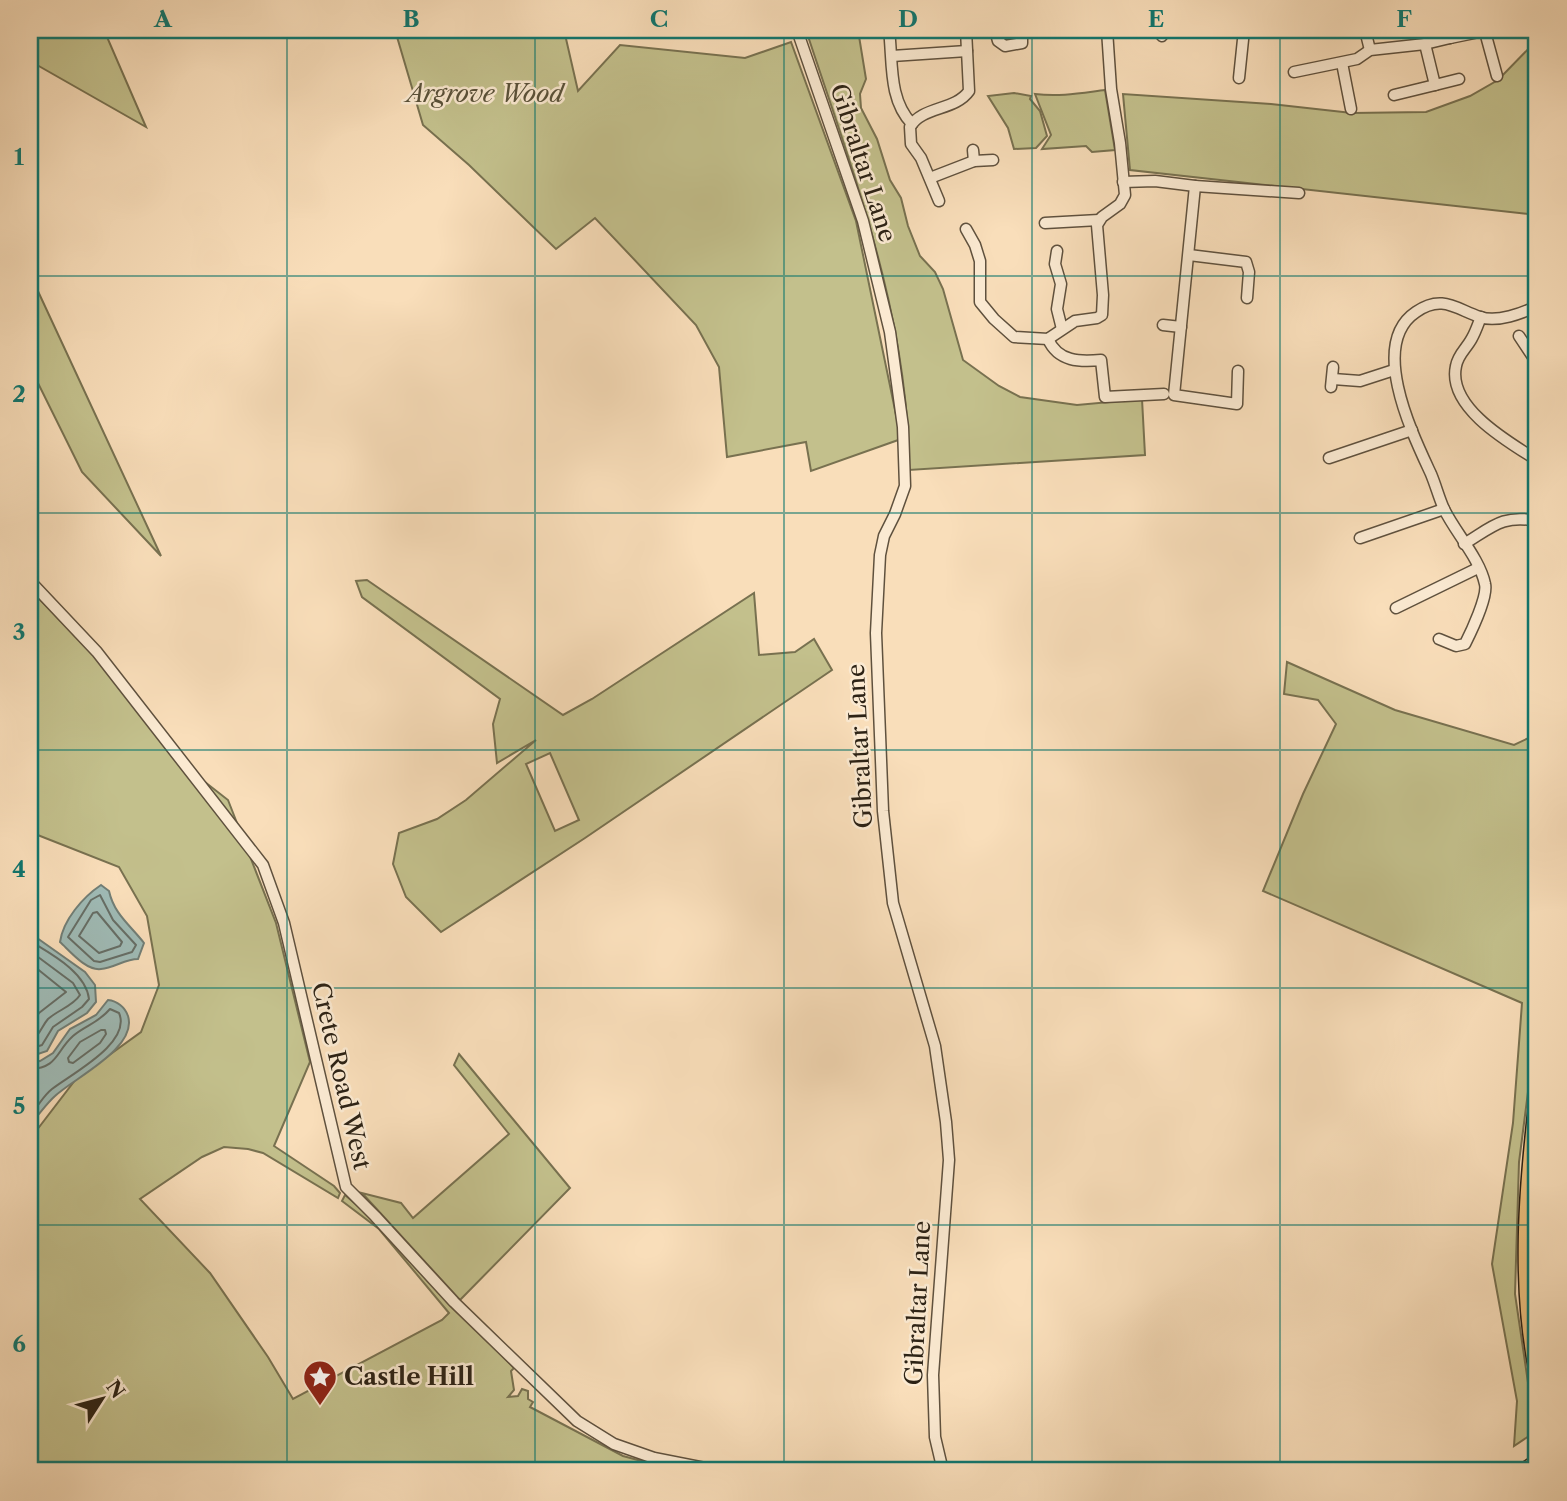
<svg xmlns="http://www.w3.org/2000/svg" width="1567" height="1501" font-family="'Libre Caslon Text',serif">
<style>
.green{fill:#c3c08c;stroke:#787150;stroke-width:2;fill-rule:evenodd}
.water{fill:#9fbbb6;stroke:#717e76;stroke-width:2}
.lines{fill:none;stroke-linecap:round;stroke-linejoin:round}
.shore{stroke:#666e66;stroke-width:2}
.street-casing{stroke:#5f513e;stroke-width:13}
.primary-casing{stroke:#2c2215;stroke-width:19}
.street{stroke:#fbead2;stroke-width:10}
.primary{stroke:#ecbf7d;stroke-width:16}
.grid{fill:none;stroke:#0f766e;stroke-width:2;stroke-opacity:0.55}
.labels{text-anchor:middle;stroke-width:5;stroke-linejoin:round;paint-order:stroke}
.park-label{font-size:24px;font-style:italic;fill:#595139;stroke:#fbead2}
.street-label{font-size:24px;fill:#2c2215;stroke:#fbead2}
.poi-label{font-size:24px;font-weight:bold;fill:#2c2215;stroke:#fbead2;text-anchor:start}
.neatline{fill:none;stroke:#0f766e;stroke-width:2.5}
.grid-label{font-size:23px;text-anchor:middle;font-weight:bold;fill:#0f766e}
</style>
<rect width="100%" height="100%" fill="#f9deba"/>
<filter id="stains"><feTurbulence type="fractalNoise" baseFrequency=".00286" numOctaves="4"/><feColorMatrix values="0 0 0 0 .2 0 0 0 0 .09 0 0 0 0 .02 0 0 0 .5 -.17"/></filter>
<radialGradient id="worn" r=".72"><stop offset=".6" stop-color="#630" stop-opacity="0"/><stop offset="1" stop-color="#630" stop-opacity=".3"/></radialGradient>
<g class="green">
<path d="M 30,30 L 104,30 L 146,127 L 30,61 Z"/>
<path d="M 395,30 L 564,30 L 578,91 L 620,45 L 745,58 L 791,42 L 856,221 L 901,439 L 811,471 L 806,442 L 727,457 L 719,367 L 696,325 L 595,218 L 556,249 L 469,165 L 423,125 Z"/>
<path d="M 806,30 L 858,30 L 866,79 L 860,94 L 861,108 L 877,139 L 890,180 L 901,198 L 908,226 L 920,256 L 935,272 L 943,289 L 963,360 L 999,386 L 1020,397 L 1077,405 L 1142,399 L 1145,455 L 909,470 C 909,317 853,173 806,30 Z"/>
<path d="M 1537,40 L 1537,215 L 1130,170 L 1123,94 L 1271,104 L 1352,113 L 1426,112 L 1470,96 L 1498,80 Z"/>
<path d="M 1105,90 L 1115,150 L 1092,152 L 1086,146 L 1042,149 L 1051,135 L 1035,94 C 1060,97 1081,93 1105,90 Z"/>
<path d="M 1014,93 L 1031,96 L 1030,99 L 1040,111 L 1047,136 L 1036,148 L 1014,149 L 1008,128 L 988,96 Z"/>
<path d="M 30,274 L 161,556 L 82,472 L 30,367 Z"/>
<path d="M 367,580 L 563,715 L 592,699 L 754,593 L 759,655 L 795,652 L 814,639 L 832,670 L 585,838 L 441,932 L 406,897 L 393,864 L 399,833 L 437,819 L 466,800 L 536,740 L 497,763 L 493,724 L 500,699 L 362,597 L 356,581 ZM 550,753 L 579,820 L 555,831 L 526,764 Z"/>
<path d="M 30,589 L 100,662 L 173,757 L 228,800 L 276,923 L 310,1062 L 274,1146 L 334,1186 L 340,1193 L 338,1198 L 263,1153 L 248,1149 L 224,1147 L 202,1157 L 140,1199 L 210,1273 L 268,1357 L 293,1399 L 442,1320 L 449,1313 L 379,1229 L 342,1201 L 345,1195 L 378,1223 L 446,1298 L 514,1368 L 511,1371 L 514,1390 L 508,1397 L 518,1396 L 522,1389 L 528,1391 L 528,1399 L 533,1402 L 530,1407 L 623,1456 L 668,1468 L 667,1464 L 699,1471 L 30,1471 L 30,1139 L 76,1079 L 141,1032 L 159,985 L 147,916 L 119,867 L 30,832 Z"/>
<path d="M 1287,662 L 1395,710 L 1514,745 L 1537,734 L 1537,1022 L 1519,1162 L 1515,1294 L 1531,1403 L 1529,1436 L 1514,1446 L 1517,1401 L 1492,1264 L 1513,1123 L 1522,1003 L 1263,891 L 1303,794 L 1336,724 L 1318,700 L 1284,694 Z"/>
<path d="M 459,1054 L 570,1188 L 460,1300 L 362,1193 L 401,1203 L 413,1218 L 509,1134 L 454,1065 Z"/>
</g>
<g class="water">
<path d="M 101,885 L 109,891 C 114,914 130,925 144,943 L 138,959 C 125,959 114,968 101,969 C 86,971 70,951 60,942 C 63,920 83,897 101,885 Z"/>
<path d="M 30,933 L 85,972 L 95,985 L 96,1002 L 87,1013 L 58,1031 L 47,1051 L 32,1056 L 30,1056 Z"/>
<path d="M 108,1000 C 117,1001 125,1007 128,1016 C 138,1048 74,1078 55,1096 C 46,1104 39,1115 30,1124 L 30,1063 L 40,1061 L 53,1053 L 70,1029 L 96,1015 Z"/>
</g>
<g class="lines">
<g class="shore">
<path d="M 100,895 L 113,920 L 136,945 L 132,952 L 100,962 L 94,961 L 68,937 L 91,900 Z"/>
<path d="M 97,912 L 122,942 L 120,946 L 99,953 L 79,936 L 93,913 Z"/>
<path d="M 30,941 C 51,954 86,972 89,999 L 82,1007 L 53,1027 L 42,1045 L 30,1049"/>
<path d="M 30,951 L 73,983 L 80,995 C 73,1006 58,1010 48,1019 C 41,1027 40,1036 30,1040"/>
<path d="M 30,963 L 66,992 L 39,1013 L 30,1028"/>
<path d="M 101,1030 L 105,1030 L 106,1034 L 100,1043 L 73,1063 L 69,1062 L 68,1058 L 80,1042 Z"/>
<path d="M 30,1069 C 58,1068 56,1051 73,1036 C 86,1025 97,1024 110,1009 L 119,1013 C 132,1043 71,1074 52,1089 C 43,1096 38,1107 30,1114"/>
</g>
<g class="street-casing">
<g id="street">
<path d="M 797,30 L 863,221 L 890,332 L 903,427 L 905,486 L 895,514 L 884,536 L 880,555 L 876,633 L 883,811 L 893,903 L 935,1046 L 946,1122 L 949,1160 L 933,1375 L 935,1437 L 943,1471"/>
<path d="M 889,30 C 893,62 888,99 912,124"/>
<path d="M 995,30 L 998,41 L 1005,46 L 1022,43 L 1022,30"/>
<path d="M 1365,30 L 1370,50"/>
<path d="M 1485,32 L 1497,76"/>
<path d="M 1162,36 L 1163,30"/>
<path d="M 1450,38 L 1489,30"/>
<path d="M 1425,44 L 1435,85 L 1459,79"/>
<path d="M 892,56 L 967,51"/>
<path d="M 1342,63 L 1351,109"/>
<path d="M 1294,72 L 1357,59 L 1370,50 L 1425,44 L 1450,38 L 1448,30"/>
<path d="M 1239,78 L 1244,30"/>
<path d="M 1394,95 L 1435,85"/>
<path d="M 973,150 L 974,161"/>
<path d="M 930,178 L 974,161 L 993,160"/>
<path d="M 1123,182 L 1155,181 L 1195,186 L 1174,395 L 1237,404 L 1238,371"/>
<path d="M 1195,186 L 1299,193"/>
<path d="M 939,201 L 921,158 L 911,144 L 910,127 C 922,106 955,111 969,91 L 966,30"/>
<path d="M 1045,223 L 1099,220"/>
<path d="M 966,229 L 975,245 L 980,261 L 980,302 L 994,319 L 1014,337 L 1048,339 L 1075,321 L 1097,318 L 1102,315 L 1103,295 L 1097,225 L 1102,217 L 1120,204 L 1125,195 L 1120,143 L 1111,89 L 1107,30"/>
<path d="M 1057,251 L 1055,264 L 1061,284 L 1057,309 L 1062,329"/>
<path d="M 1189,255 L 1246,262 L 1249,272 L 1247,298"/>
<path d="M 1481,317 C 1478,324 1476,331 1472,338 C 1467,348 1458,354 1456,366 C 1447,407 1508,442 1537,460"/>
<path d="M 1163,325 L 1181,327"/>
<path d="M 1519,336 L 1537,363"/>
<path d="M 1048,339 C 1058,362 1080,362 1101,360 L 1105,397 L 1164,394"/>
<path d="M 1333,379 L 1360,381 L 1394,370"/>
<path d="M 1331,387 L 1333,367"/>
<path d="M 1329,458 L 1412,430"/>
<path d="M 1360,538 L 1444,509"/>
<path d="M 1464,544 C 1492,527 1503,514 1537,521"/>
<path d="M 30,581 L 97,652 L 263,865 L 284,923 L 346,1187 L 375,1216 L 454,1302 L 577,1421 L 614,1444 L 654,1458 L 720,1471"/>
<path d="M 1396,608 L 1478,568"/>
<path d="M 1439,639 L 1456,646 L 1465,644 C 1471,632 1488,596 1485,584 C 1480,559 1455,532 1444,509 C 1439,498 1436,486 1431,474 C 1413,435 1368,344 1416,312 C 1442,294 1456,309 1480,317 C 1497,323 1523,313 1537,306"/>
</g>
</g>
<g class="primary-casing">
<g id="primary">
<path d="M 1537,1105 C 1527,1192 1520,1283 1537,1369"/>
<path d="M 1525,1471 L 1537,1463"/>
</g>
</g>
<use href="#street" class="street"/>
<use href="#primary" class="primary"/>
</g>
<path class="grid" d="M 287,30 L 287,1471M 535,30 L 535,1471M 784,30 L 784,1471M 1032,30 L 1032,1471M 1280,30 L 1280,1471M 30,276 L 1537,276M 30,513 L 1537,513M 30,750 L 1537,750M 30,988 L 1537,988M 30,1225 L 1537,1225"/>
<defs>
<g id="sight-pin" transform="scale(1.75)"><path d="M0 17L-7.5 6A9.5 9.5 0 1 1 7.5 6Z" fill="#8f2418" stroke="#fbead2"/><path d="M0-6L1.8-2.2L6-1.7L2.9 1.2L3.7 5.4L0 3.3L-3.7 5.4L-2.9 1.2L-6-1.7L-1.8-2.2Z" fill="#fff"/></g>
</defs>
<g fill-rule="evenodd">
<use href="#sight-pin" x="320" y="1377"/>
</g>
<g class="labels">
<g class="park-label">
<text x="485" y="102">Argrove Wood</text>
</g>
<g class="street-label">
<text transform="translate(863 163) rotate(72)" y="8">Gibraltar Lane</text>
<text transform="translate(860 746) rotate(-93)" y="8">Gibraltar Lane</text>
<text transform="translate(341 1076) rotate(77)" y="8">Crete Road West</text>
<text transform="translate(918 1303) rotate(-87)" y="8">Gibraltar Lane</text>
</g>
<g class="poi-label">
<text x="344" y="1385">Castle Hill</text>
</g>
</g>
<rect width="1567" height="1501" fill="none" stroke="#f9deba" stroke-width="77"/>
<g transform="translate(102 1399) rotate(54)" stroke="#fbead2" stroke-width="5" paint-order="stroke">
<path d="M0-5L12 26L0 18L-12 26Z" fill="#2c2215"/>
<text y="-10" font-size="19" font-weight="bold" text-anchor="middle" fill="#2c2215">N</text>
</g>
<rect x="38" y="38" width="1490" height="1424" class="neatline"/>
<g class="grid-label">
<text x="163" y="27">A</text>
<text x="411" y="27">B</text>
<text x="659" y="27">C</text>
<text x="908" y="27">D</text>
<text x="1156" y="27">E</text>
<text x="1404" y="27">F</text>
<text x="19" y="165">1</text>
<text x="19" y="402">2</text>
<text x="19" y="640">3</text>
<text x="19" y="877">4</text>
<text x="19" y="1114">5</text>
<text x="19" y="1352">6</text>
</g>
<rect width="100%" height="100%" filter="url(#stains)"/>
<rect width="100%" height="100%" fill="url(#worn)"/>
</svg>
